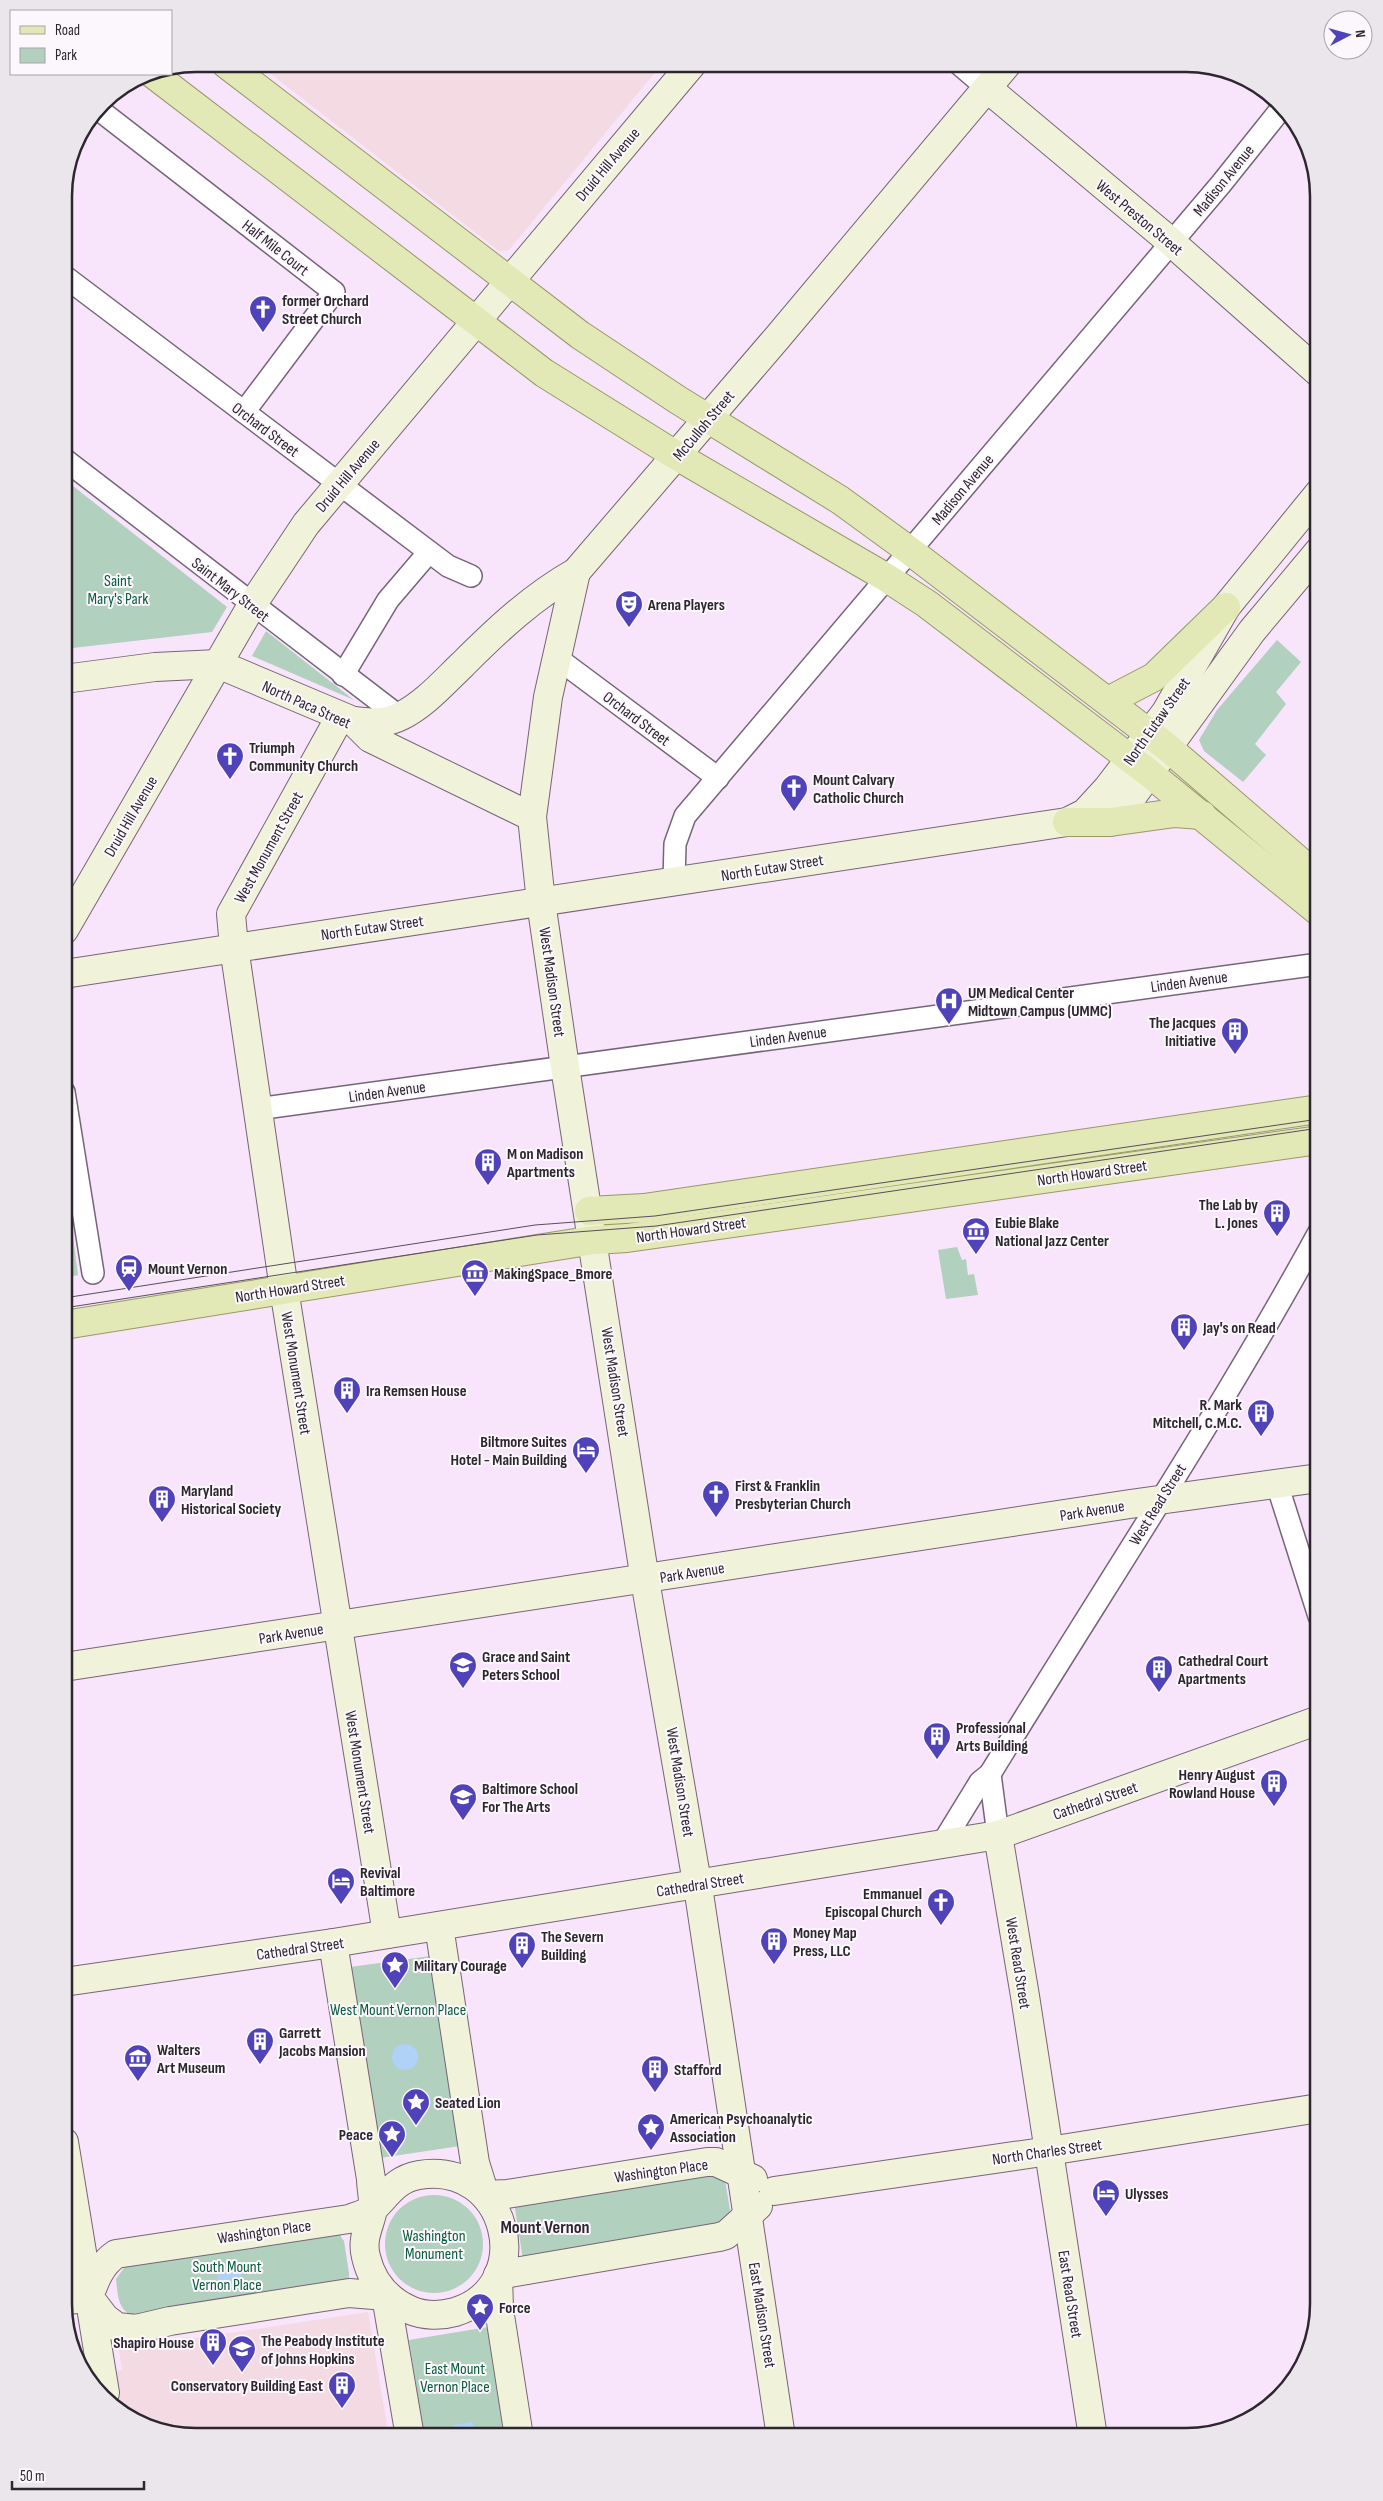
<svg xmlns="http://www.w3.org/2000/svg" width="1383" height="2501" font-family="'Sofia Sans Condensed',sans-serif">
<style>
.education{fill:#f3dae3}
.green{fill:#b1d0bd}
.water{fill:#afd2f6}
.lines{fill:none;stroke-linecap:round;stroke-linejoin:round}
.street-casing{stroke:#766579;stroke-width:24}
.secondary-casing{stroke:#766579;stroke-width:30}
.primary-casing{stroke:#969a67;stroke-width:30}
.street{stroke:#fff;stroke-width:21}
.secondary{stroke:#f0f3da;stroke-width:28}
.primary{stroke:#e2e8b6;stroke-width:28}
.tram{stroke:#594f5b;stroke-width:1}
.labels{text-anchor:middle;stroke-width:4;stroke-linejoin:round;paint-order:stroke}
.street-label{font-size:16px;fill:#2d262f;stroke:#fbf7fc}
.poi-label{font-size:16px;font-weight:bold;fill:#2d262f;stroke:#fbf7fc;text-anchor:start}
.park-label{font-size:16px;fill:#095d3b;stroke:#fbf7fc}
.neighbourhood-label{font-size:18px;font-weight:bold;fill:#2d262f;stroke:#fbf7fc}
.rim{fill:none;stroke:#2d262f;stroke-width:2.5}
</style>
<rect width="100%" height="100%" fill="#f8e4fb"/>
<g class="education">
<path d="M 258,64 L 662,64 L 509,250 L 499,251 Z"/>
<path d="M 368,2312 L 389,2437 L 188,2437 L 122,2415 L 90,2376 L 122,2370 L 119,2350 Z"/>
</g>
<g class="green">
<path d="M 64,479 L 227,607 L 212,632 L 64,649 Z"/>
<path d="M 266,631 L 354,700 L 252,656 Z"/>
<path d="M 1277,640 L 1301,662 L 1276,692 L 1286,704 L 1255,744 L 1266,755 L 1243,782 L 1204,751 L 1199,740 L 1217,710 Z"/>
<path d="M 64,1168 L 78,1275 L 64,1278 Z"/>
<path d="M 957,1247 L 962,1260 L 966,1259 L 968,1275 L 974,1274 L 978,1295 L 946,1299 L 938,1250 Z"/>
<path d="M 431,1956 L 460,2146 L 380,2158 L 350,1967 Z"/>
<path d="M 707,2173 L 725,2180 L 730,2210 L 727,2222 L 523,2260 L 514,2202 Z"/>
<circle cx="434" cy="2244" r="49"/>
<path d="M 340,2229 L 341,2237 L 344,2241 L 349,2273 L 349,2287 L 138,2318 C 118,2312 118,2298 116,2279 L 129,2261 Z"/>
<path d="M 488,2327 L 505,2437 L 424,2437 L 409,2340 Z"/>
</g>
<g class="water">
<circle cx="405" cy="2057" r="13"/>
<circle cx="229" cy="2276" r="12"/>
<path d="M 472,2422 L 477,2437 L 453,2437 L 453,2425 Z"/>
</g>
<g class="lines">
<g class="street-casing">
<g id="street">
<path d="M 959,64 L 987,88"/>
<path d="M 98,109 L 334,292 L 244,412"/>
<path d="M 64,276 L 448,566 L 471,576"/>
<path d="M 64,459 L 400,717"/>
<path d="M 557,658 L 718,778"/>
<path d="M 343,675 L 388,600 L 429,552"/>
<path d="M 674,882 L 675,844 L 685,816 L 1221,184 L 1281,109"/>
<path d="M 64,1092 L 93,1273"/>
<path d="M 257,1109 L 1319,964"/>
<path d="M 1277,1484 L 1319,1616"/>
<path d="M 990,1774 L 998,1835"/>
<path d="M 942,1844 L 980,1782 L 990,1774 C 1100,1594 1218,1417 1319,1232"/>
</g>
</g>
<g class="secondary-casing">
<g id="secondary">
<path d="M 987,88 L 1171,242 L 1319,373"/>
<path d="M 576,572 L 548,697 L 532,817 L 541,902 L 565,1067 L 645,1580 L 700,1900 L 781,2437"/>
<path d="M 64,679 L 155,667 L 218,664 L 353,721 L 370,738 L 532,817"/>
<path d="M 340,717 L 231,914 L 234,947 L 284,1289 L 387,1934"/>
<path d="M 353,721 C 370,723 386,724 401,716 C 425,704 444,682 463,664 C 498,629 532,597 576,572 L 777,338 L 1007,64"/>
<path d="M 1110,822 L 1126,805 L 1252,631 L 1319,551"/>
<path d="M 64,930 L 252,605 L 306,524 L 692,64"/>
<path d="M 64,974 L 1067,822 L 1085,813 L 1107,789 L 1166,712 L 1226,607 L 1319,493"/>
<path d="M 64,1667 L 1130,1504 L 1319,1478"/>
<path d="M 998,1835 L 1025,1996 L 1093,2437"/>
<path d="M 439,1926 L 475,2163 L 485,2195"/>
<path d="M 333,1943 L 371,2179 C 371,2188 374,2200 373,2209 C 370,2226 361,2238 366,2257 C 372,2282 387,2300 410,2310 C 424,2316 441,2316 455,2312 C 539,2286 508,2160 419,2175 C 396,2179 388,2194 374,2208 C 368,2213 357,2216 349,2219 L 116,2254 C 101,2264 95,2280 89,2297 L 105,2318 L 117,2327 L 136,2329 L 170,2321 L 349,2293 L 386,2296"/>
<path d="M 64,1982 L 333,1943 L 998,1835 L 1319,1720"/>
<path d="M 64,2142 L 105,2393"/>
<path d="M 774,2191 L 1049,2151 L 1319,2108"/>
<path d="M 485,2195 L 507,2194 L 707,2162 L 716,2162 L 753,2179"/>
<path d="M 498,2275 L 719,2237 L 726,2235 L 758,2206"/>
<path d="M 498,2275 L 499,2309 L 519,2437"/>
<path d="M 386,2296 L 410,2437"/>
<path d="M 64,2301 L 89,2297"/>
</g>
</g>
<g class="primary-casing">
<g id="primary">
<path d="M 226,64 L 580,335 L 678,400 L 840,500 L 910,551 L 1167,747 L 1319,878"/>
<path d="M 153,74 L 544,373 L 677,456 L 887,578 L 927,604 L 1149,773 L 1319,912"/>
<path d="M 1108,701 L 1154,677 L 1226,607"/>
<path d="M 1067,822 L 1110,822 L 1175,813 L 1202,815"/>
<path d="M 589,1211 L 644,1208 L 1319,1109"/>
<path d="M 64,1325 L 594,1240 L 627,1238 L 1319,1140"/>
</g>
</g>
<use href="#street" class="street"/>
<use href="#secondary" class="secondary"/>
<use href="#primary" class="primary"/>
<g class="tram">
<path d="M 64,1298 L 535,1225 L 655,1216 L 1319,1119"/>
<path d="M 64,1308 L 537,1235 L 656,1226 L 1319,1128"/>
</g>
</g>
<defs>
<g id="church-pin" transform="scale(1.4375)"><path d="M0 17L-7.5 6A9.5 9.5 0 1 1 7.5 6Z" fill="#5042b9" stroke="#fbf7fc"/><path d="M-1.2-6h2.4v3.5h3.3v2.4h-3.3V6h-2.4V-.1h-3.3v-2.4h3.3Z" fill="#fff"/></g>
<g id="theatre-pin" transform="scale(1.4375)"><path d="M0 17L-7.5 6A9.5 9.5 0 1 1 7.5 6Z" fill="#5042b9" stroke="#fbf7fc"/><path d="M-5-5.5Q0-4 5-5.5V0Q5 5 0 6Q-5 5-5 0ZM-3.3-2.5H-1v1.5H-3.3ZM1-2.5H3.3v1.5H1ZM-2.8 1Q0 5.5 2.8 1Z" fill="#fff"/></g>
<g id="hospital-pin" transform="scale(1.4375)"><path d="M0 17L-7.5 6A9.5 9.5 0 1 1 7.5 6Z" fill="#5042b9" stroke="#fbf7fc"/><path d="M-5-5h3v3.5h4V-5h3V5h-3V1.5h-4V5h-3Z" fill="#fff"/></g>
<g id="building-pin" transform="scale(1.4375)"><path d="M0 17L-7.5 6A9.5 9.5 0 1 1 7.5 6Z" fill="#5042b9" stroke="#fbf7fc"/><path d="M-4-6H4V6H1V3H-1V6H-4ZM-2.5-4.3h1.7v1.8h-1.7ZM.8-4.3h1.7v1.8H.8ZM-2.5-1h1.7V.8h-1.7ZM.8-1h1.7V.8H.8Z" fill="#fff"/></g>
<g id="museum-pin" transform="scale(1.4375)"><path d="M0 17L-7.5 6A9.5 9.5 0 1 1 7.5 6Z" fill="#5042b9" stroke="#fbf7fc"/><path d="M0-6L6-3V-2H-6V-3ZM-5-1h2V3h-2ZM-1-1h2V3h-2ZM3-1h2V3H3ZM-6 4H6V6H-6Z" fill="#fff"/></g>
<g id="station-pin" transform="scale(1.4375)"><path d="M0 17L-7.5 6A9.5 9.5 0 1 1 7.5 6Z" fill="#5042b9" stroke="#fbf7fc"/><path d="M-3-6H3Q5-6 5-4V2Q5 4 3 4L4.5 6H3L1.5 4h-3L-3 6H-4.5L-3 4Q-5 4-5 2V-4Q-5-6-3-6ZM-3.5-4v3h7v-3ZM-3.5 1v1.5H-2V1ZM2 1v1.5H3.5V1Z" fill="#fff"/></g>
<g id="hotel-pin" transform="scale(1.4375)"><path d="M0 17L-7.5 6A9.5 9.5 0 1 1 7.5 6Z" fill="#5042b9" stroke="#fbf7fc"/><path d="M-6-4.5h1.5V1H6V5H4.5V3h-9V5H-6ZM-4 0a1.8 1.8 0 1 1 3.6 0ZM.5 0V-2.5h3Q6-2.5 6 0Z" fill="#fff"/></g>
<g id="school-pin" transform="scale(1.4375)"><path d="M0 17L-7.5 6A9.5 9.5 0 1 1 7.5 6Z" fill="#5042b9" stroke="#fbf7fc"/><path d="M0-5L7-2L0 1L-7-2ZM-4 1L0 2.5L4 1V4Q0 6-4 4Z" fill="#fff"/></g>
<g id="sight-pin" transform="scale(1.4375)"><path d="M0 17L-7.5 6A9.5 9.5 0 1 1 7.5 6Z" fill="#5042b9" stroke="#fbf7fc"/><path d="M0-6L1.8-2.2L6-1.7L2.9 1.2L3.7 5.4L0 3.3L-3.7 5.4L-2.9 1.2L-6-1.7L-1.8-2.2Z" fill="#fff"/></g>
<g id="university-pin" transform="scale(1.4375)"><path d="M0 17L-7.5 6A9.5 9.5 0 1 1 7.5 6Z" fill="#5042b9" stroke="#fbf7fc"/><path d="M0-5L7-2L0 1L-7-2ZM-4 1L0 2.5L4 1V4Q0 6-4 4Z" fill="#fff"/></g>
</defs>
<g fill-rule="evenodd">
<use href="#church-pin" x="263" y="309"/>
<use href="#theatre-pin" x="629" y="604"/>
<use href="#church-pin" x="230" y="756"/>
<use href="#church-pin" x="794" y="788"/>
<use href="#hospital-pin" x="949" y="1001"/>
<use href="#building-pin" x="1235" y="1031"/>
<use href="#building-pin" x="488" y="1162"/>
<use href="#building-pin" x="1277" y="1213"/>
<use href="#museum-pin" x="976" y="1231"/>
<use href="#station-pin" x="129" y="1268"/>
<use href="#museum-pin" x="475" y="1273"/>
<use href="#building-pin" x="1184" y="1327"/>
<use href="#building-pin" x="347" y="1390"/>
<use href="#building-pin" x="1261" y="1413"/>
<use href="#hotel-pin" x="586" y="1450"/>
<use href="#church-pin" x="716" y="1494"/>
<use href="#building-pin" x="162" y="1499"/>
<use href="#school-pin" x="463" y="1665"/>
<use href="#building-pin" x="1159" y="1669"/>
<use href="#building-pin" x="937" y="1736"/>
<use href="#building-pin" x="1274" y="1783"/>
<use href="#school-pin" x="463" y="1797"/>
<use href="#hotel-pin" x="341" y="1881"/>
<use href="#church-pin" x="941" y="1902"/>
<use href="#building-pin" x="774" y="1941"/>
<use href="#building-pin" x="522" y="1945"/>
<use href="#sight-pin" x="395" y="1965"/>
<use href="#building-pin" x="260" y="2041"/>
<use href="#museum-pin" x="138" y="2058"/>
<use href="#building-pin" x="655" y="2069"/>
<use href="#sight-pin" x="416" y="2102"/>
<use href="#sight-pin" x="651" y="2127"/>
<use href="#sight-pin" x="392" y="2134"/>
<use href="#hotel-pin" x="1106" y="2193"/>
<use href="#sight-pin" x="480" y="2307"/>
<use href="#building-pin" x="213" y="2342"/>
<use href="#university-pin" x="242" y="2349"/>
<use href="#building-pin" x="342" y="2385"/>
</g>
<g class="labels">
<g class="street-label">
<text transform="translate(607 164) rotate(-50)" y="6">Druid Hill Avenue</text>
<text transform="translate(1223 180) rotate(-51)" y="6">Madison Avenue</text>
<text transform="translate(1140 217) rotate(40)" y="6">West Preston Street</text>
<text transform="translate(276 247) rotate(38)" y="6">Half Mile Court</text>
<text transform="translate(703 425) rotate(-50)" y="6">McCulloh Street</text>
<text transform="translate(266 429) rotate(37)" y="6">Orchard Street</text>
<text transform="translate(347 475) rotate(-50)" y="6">Druid Hill Avenue</text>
<text transform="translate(962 489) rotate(-50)" y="6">Madison Avenue</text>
<text transform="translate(231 589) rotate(38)" y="6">Saint Mary Street</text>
<text transform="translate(307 704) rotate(24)" y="6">North Paca Street</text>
<text transform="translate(637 718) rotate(37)" y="6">Orchard Street</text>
<text transform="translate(1156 721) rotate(-55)" y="6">North Eutaw Street</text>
<text transform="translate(130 816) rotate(-60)" y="6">Druid Hill Avenue</text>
<text transform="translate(268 847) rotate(-61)" y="6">West Monument Street</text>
<text transform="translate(772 867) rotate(-9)" y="6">North Eutaw Street</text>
<text transform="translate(372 927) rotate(-8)" y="6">North Eutaw Street</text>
<text transform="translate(1189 981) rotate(-8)" y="6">Linden Avenue</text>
<text transform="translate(553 982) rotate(82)" y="6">West Madison Street</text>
<text transform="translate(788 1036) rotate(-8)" y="6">Linden Avenue</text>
<text transform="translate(387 1091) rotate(-8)" y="6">Linden Avenue</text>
<text transform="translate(1092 1172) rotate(-8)" y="6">North Howard Street</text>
<text transform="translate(691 1229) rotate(-8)" y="6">North Howard Street</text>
<text transform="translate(290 1288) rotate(-9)" y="6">North Howard Street</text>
<text transform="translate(297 1373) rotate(81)" y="6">West Monument Street</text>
<text transform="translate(616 1382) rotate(81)" y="6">West Madison Street</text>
<text transform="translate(1157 1504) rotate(-58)" y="6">West Read Street</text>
<text transform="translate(1092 1510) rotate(-9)" y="6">Park Avenue</text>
<text transform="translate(692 1572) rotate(-9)" y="6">Park Avenue</text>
<text transform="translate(291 1633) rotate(-9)" y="6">Park Avenue</text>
<text transform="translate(361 1772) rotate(81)" y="6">West Monument Street</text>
<text transform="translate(681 1782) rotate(81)" y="6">West Madison Street</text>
<text transform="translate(1095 1800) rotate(-19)" y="6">Cathedral Street</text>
<text transform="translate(700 1884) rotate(-9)" y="6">Cathedral Street</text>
<text transform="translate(300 1948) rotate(-8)" y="6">Cathedral Street</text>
<text transform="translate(1019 1963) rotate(81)" y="6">West Read Street</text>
<text transform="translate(1047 2151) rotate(-8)" y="6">North Charles Street</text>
<text transform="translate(661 2170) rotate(-8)" y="6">Washington Place</text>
<text transform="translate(264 2231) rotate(-8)" y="6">Washington Place</text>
<text transform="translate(1071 2294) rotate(81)" y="6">East Read Street</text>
<text transform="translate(763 2315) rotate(81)" y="6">East Madison Street</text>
</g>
<g class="poi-label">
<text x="282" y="306">former Orchard<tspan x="282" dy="18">Street Church</tspan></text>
<text x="648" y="610">Arena Players</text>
<text x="249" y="753">Triumph<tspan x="249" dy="18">Community Church</tspan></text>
<text x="813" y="785">Mount Calvary<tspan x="813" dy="18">Catholic Church</tspan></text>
<text x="968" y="998">UM Medical Center<tspan x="968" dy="18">Midtown Campus (UMMC)</tspan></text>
<text x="1216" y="1028" text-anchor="end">The Jacques<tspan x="1216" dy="18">Initiative</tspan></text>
<text x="507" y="1159">M on Madison<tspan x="507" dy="18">Apartments</tspan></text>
<text x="1258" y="1210" text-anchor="end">The Lab by<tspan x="1258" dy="18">L. Jones</tspan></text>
<text x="995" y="1228">Eubie Blake<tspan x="995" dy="18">National Jazz Center</tspan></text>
<text x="148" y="1274">Mount Vernon</text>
<text x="494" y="1279">MakingSpace_Bmore</text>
<text x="1203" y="1333">Jay's on Read</text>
<text x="366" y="1396">Ira Remsen House</text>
<text x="1242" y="1410" text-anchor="end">R. Mark<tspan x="1242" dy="18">Mitchell, C.M.C.</tspan></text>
<text x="567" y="1447" text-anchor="end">Biltmore Suites<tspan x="567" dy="18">Hotel - Main Building</tspan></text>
<text x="735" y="1491">First &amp; Franklin<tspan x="735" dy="18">Presbyterian Church</tspan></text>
<text x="181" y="1496">Maryland<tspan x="181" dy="18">Historical Society</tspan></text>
<text x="482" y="1662">Grace and Saint<tspan x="482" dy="18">Peters School</tspan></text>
<text x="1178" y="1666">Cathedral Court<tspan x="1178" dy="18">Apartments</tspan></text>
<text x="956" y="1733">Professional<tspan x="956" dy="18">Arts Building</tspan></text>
<text x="1255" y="1780" text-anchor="end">Henry August<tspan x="1255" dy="18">Rowland House</tspan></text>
<text x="482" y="1794">Baltimore School<tspan x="482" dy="18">For The Arts</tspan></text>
<text x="360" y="1878">Revival<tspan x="360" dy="18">Baltimore</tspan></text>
<text x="922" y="1899" text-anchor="end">Emmanuel<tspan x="922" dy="18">Episcopal Church</tspan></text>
<text x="793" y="1938">Money Map<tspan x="793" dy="18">Press, LLC</tspan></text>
<text x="541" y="1942">The Severn<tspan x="541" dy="18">Building</tspan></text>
<text x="414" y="1971">Military Courage</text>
<text x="279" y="2038">Garrett<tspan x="279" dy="18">Jacobs Mansion</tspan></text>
<text x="157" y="2055">Walters<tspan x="157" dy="18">Art Museum</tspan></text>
<text x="674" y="2075">Stafford</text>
<text x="435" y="2108">Seated Lion</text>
<text x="670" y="2124">American Psychoanalytic<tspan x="670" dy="18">Association</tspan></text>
<text x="373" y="2140" text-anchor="end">Peace</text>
<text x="1125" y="2199">Ulysses</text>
<text x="499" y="2313">Force</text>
<text x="261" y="2346">The Peabody Institute<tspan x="261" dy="18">of Johns Hopkins</tspan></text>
<text x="194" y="2348" text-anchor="end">Shapiro House</text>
<text x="323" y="2391" text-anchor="end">Conservatory Building East</text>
</g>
<g class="park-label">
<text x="118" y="586">Saint<tspan x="118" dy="18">Mary's Park</tspan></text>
<text x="398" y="2015">West Mount Vernon Place</text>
<text x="434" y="2241">Washington<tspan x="434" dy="18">Monument</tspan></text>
<text x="227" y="2272">South Mount<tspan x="227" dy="18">Vernon Place</tspan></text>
<text x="455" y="2374">East Mount<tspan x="455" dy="18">Vernon Place</tspan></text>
</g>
<g class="neighbourhood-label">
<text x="545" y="2233">Mount Vernon</text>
</g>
</g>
<path d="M0 0H1383V2501H0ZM196 72H1186A124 124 0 0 1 1310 196V2304A124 124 0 0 1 1186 2428H196A124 124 0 0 1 72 2304V196A124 124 0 0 1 196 72Z" fill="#ebe6ec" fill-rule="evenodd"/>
<path class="rim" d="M196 72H1186A124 124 0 0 1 1310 196V2304A124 124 0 0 1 1186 2428H196A124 124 0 0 1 72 2304V196A124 124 0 0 1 196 72Z"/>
<rect x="10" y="10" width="162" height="65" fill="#fbf7fc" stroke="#a9a3aa"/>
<rect x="20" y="26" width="25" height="8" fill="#e2e8b6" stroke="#a9a3aa"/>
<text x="55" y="35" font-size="15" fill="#2d262f">Road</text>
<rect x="20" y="48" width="25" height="15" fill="#b1d0bd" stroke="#a9a3aa"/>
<text x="55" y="60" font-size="15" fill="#2d262f">Park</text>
<g transform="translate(1348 35) rotate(84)"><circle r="24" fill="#fbf7fc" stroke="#a9a3aa"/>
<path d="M0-4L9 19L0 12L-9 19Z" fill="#5042b9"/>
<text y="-8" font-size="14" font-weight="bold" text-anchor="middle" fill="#2d262f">N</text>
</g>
<path d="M12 2481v8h132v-8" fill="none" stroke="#2d262f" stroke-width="2.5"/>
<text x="20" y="2481" font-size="15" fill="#2d262f" stroke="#fbf7fc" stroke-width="4" paint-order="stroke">50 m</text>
</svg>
